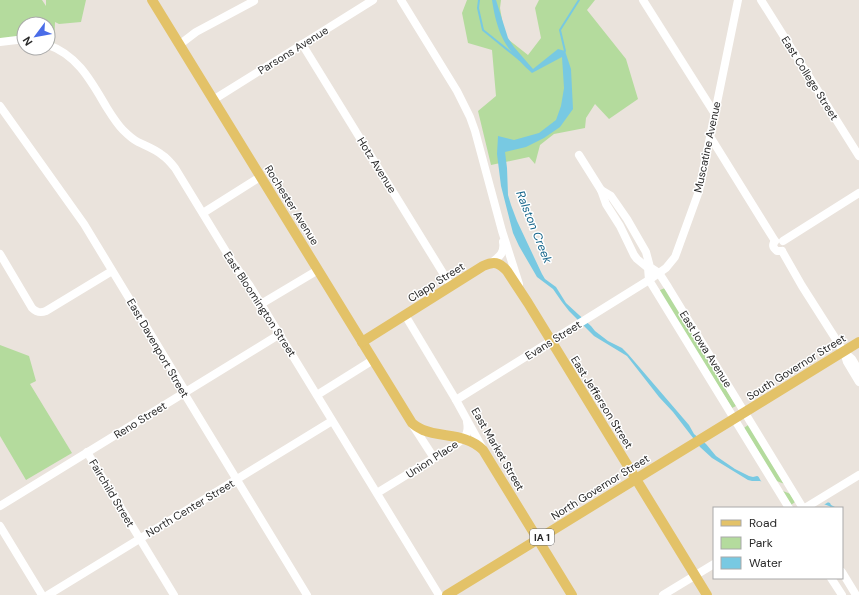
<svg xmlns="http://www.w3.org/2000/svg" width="859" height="595" font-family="'DM Sans',sans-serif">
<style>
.green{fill:#b4db9d}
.water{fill:#78c9e2}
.pier{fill:#eae3dc}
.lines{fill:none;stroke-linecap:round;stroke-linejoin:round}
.stream{stroke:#78c9e2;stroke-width:2}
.minor{stroke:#fff;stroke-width:8}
.major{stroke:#e3c268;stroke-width:10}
.labels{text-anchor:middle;stroke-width:3;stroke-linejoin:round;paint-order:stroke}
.shield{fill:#fff;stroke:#696969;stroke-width:1}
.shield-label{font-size:10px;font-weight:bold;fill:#292929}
.street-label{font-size:11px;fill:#292929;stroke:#fff}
.water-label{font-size:12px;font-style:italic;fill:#1a688c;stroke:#fff}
</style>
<rect width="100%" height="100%" fill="#eae3dc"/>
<g class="green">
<path d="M 0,0 L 42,0 L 46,6 L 46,0 L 86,0 L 81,22 L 59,24 L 55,22 L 54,48 L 48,46 L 48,24 L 24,24 L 24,41 L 0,42 Z"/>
<path d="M 467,0 L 501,0 L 500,8 L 505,37 L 528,55 L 541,38 L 535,8 L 539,0 L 595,0 L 587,10 L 626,59 L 638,99 L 609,119 L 595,104 L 586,118 L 585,128 L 554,134 L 540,145 L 535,164 L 529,157 L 491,165 L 478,111 L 496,96 L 492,50 L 468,43 L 462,13 Z"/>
<path d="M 665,288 L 736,406 L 732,408 L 660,293 L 660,290 Z"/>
<path d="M 0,345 L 29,356 L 36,381 L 30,384 L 72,453 L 26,480 L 0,436 Z"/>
<path d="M 748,425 L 749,425 L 795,502 L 791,505 L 744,428 Z"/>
</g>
<path class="water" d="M 492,0 L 496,0 L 508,38 L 514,47 L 533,69 L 558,49 L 565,51 L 571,69 L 573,109 L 560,127 L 544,138 L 526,147 L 505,152 L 507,168 L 508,195 L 511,205 L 517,221 L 542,274 L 545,279 L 556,287 L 566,303 L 591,326 L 595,331 L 608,341 L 622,348 L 628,354 L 689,425 L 694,434 L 706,444 L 716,456 L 735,469 L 749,476 L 753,477 L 757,476 L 830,503 L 831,505 L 837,508 L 832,508 L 829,506 L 760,481 L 752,481 L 748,480 L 712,458 L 700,447 L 673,412 L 659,397 L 627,356 L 594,336 L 569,311 L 562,302 L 553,289 L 537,277 L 519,246 L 513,233 L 501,186 L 497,154 L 498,136 L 514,140 L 539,133 L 556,120 L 561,106 L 564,88 L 562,57 L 532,73 C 522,64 509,51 503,39 C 497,27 494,13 492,0 Z"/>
<path class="pier" d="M 757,474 L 758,474 L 830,501 L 822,506 L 762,483 Z"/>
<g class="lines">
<g class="stream">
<path d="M 479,0 L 478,8 L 483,30 L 520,60"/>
<path d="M 564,52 L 565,51 L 560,30 L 579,0"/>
</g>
<g class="minor">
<path d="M 401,0 L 457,91 L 470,117 L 475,131 L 502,231 L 519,284"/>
<path d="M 643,0 L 715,114"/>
<path d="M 761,0 L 859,156"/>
<path d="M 0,42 L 17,40 L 24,40"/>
<path d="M 302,44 L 451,286"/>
<path d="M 48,45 C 78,55 92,83 107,108 C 112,116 117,124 123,130 C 128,135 132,139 138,142 C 146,146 155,149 162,155 C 167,158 171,163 175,168 L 233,263 L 250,286 L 261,304 L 439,595"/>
<path d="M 179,45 L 196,32 L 254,1"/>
<path d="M 213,100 L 373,0"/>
<path d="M 0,106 L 84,224 L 184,389 L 184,393 L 307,595"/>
<path d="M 711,138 L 775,241"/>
<path d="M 579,155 L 601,190 L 606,204 L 620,226 L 634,255 L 637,259 L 648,268 L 649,280 L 789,508"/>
<path d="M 601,190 L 611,196 L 627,219 L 646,252 L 650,267 L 659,273 L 668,287 L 803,508"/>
<path d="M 203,213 L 260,177"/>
<path d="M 775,241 C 772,245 773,248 777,251 L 782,251"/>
<path d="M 783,241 L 859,193"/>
<path d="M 782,251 L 802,286 L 844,352 L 847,362 L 859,382"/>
<path d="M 0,254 L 32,308 C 37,313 41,313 46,311 L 112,271"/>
<path d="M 491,263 C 499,257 505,253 503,242"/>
<path d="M 261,304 L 318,270"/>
<path d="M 405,315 L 456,400 L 483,449"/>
<path d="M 844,352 L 852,359 L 859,371"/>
<path d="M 317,395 L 373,360"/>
<path d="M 456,400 L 649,280 L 666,268 L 675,257 L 699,191 L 738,0"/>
<path d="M 412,424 L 434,458"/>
<path d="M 87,452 L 174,595"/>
<path d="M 377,493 L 452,447 C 462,440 470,436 467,422"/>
<path d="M 0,506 L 280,334"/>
<path d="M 805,508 L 859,475"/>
<path d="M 0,526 L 42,595"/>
<path d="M 842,572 L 856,595"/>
<path d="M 831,578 L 842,595"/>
<path d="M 48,595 L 332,421"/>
<path d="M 663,595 L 714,564"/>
</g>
<g class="major">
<path d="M 152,0 L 412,423 C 415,426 419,428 423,430 C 443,438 466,433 483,450 L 572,595"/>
<path d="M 362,342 L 483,266 C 494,261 499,262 507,271 L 528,303 L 707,595"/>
<path d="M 447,595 L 859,342"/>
</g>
</g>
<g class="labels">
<rect class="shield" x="530" y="529" width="24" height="16" rx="3"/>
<g class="shield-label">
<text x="542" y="541">IA 1</text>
</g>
<g class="street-label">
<text transform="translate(293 50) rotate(-32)" y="4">Parsons Avenue</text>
<text transform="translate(810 78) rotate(58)" y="4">East College Street</text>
<text transform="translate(707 147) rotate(-78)" y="4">Muscatine Avenue</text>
<text transform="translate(377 165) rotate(58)" y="4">Hotz Avenue</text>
<text transform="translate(292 205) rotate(58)" y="4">Rochester Avenue</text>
<text transform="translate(436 282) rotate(-32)" y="4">Clapp Street</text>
<text transform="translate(260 304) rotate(57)" y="4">East Bloomington Street</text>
<text transform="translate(553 340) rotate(-32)" y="4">Evans Street</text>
<text transform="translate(158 348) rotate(60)" y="4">East Davenport Street</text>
<text transform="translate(706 349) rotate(58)" y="4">East Iowa Avenue</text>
<text transform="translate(796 367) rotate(-32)" y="4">South Governor Street</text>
<text transform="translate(602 402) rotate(58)" y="4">East Jefferson Street</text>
<text transform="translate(140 420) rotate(-32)" y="4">Reno Street</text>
<text transform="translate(498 449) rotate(60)" y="4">East Market Street</text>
<text transform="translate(432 459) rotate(-33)" y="4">Union Place</text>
<text transform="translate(600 487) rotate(-32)" y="4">North Governor Street</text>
<text transform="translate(112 493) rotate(59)" y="4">Fairchild Street</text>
<text transform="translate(190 508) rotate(-31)" y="4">North Center Street</text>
</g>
<g class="water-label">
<text transform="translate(534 227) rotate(68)" y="4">Ralston Creek</text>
</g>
</g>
<rect x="713" y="507" width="130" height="72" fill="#ffffff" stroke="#a9a9a9"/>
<rect x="721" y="520" width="20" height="6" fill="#e3c268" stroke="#a9a9a9"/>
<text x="749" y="527" font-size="12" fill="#292929">Road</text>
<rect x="721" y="537" width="20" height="12" fill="#b4db9d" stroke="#a9a9a9"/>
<text x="749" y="547" font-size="12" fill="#292929">Park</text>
<rect x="721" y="557" width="20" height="12" fill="#78c9e2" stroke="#a9a9a9"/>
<text x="749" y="567" font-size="12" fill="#292929">Water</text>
<g transform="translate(36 36) rotate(238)"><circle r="19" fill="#ffffff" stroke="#a9a9a9"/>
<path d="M0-3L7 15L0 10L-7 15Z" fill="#4a6ce8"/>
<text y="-6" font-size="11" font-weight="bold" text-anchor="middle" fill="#292929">N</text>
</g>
</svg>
